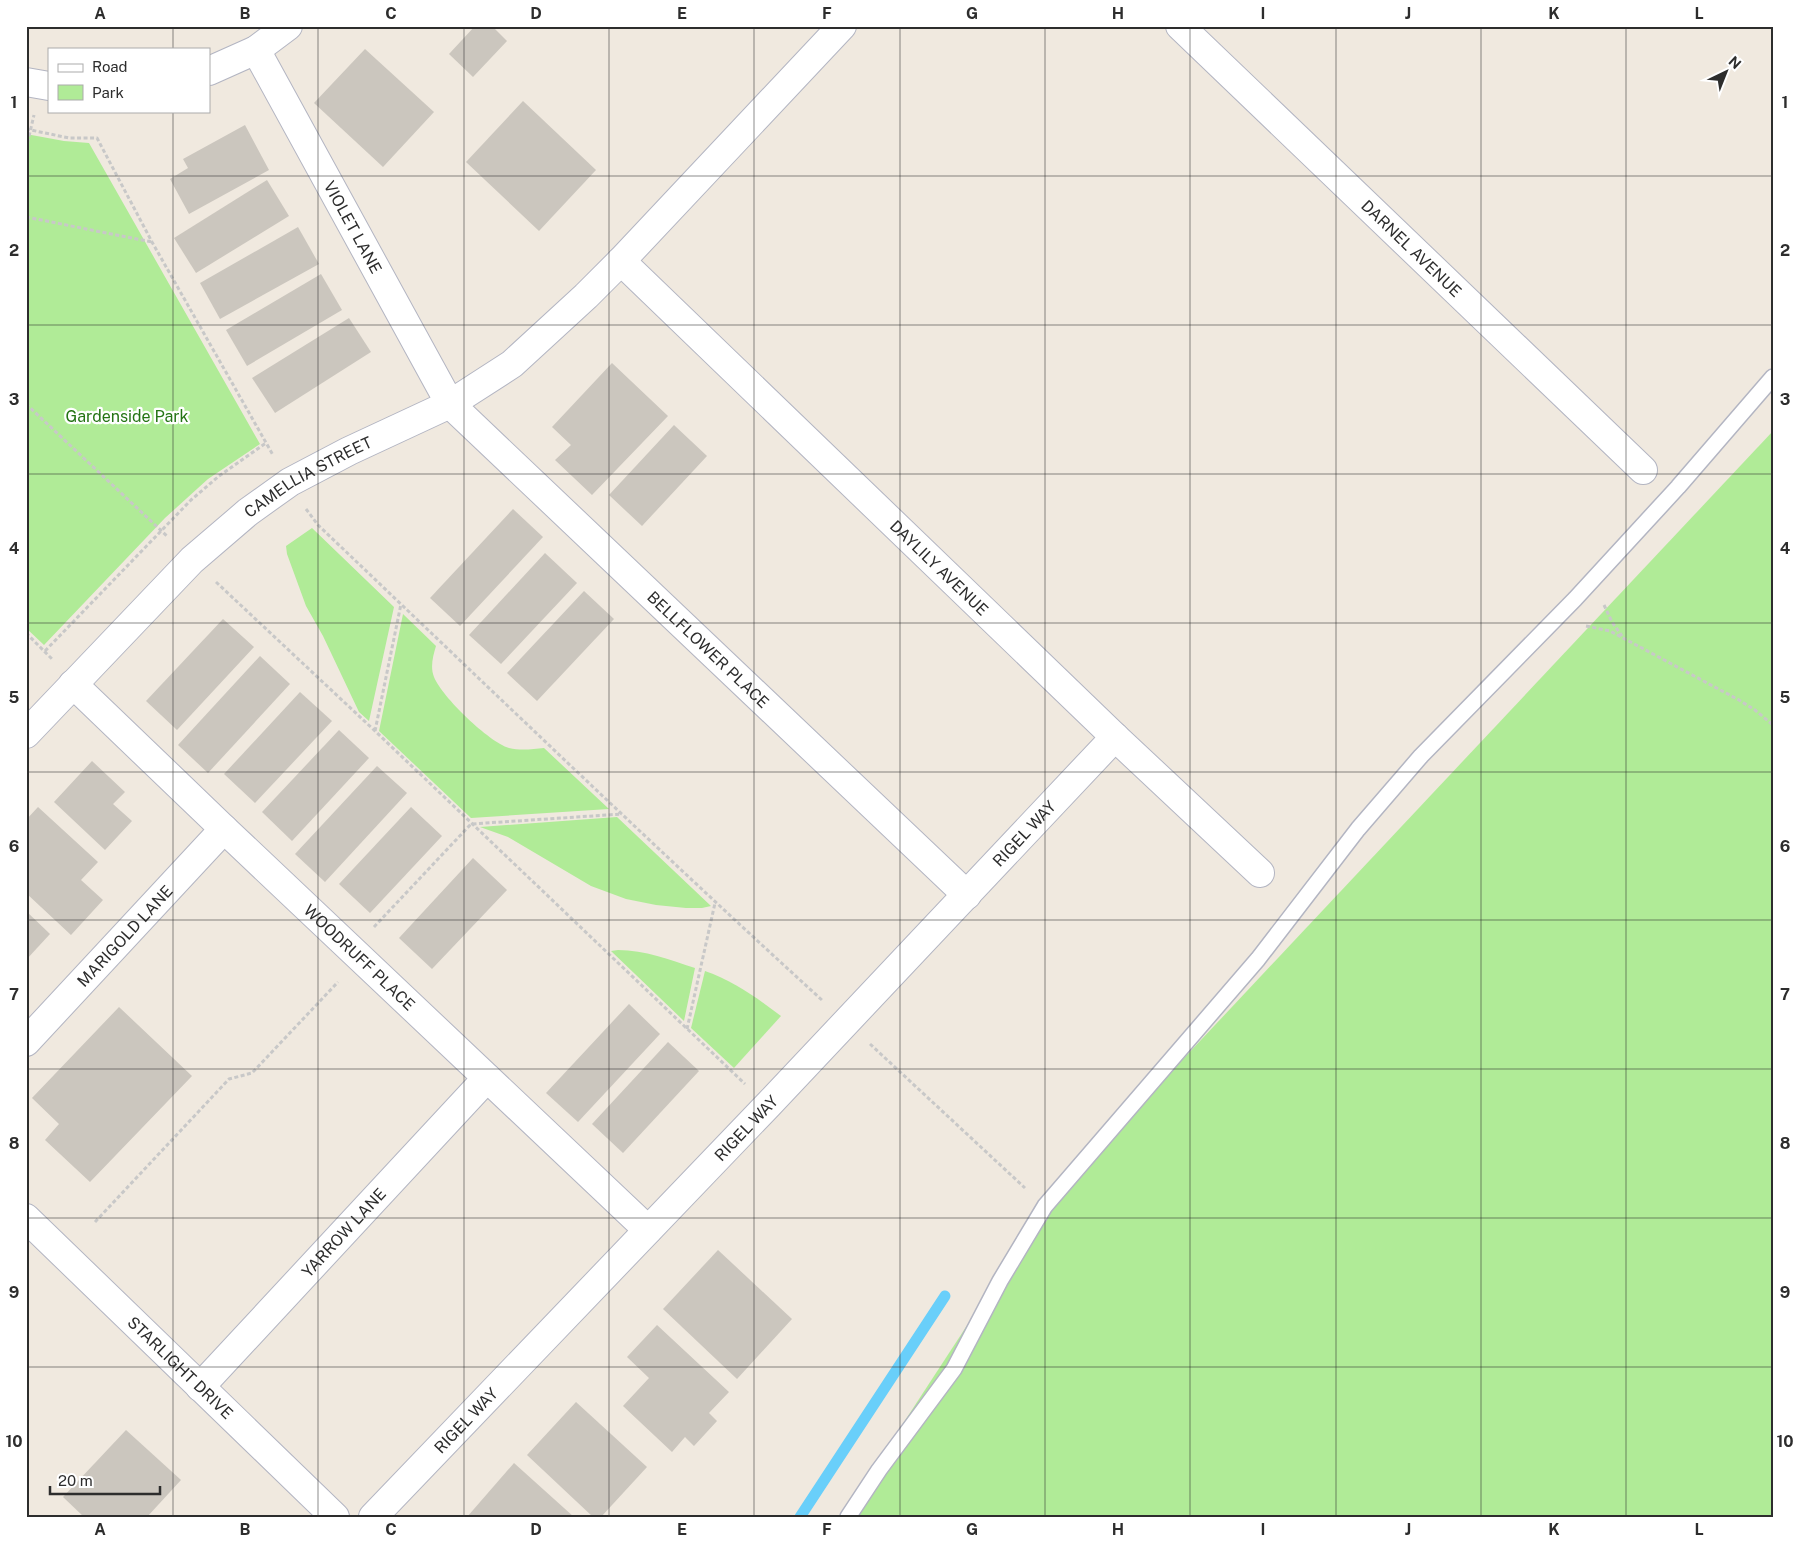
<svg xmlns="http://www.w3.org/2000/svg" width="1799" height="1543" font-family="'Public Sans',sans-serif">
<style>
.green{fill:#b0eb97}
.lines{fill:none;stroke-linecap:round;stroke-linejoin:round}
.stream{stroke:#69cffa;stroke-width:11}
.building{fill:#cbc6be}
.service-casing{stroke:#b3b5c2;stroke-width:18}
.minor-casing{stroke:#b3b5c2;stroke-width:30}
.path{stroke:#c8c8c8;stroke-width:3;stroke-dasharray:4 2.5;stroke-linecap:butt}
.service{stroke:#fff;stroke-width:15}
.minor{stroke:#fff;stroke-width:28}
.grid{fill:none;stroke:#2d2d2d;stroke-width:1;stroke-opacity:0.55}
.labels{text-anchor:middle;stroke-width:4.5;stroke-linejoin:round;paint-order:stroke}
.street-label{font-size:16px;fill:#2d2d2d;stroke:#fff}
.park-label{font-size:16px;fill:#247414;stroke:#fff}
.neatline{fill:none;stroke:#2d2d2d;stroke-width:2}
.grid-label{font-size:16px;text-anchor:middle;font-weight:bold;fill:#2d2d2d}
</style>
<rect width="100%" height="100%" fill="#f0e9df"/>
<g class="green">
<path d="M 26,134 L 64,141 L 89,143 L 260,444 L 208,479 L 165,518 L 44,645 L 26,628 Z"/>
<path d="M 1773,431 L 1773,1517 L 842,1517 L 1045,1206 Z"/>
<path d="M 312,528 L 394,607 L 369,721 L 359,712 L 323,636 L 306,606 L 287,554 L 286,546 Z"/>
<path d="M 403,614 L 436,646 C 433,656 430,667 434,677 C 442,697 489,742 509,748 C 521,751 533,749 544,748 L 609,809 L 471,818 L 379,731 Z"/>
<path d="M 617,817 L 711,906 L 702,908 L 686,908 L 656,905 L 626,899 L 591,886 L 508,837 L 480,827 Z"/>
<path d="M 618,950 C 645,950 670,960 695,968 L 684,1021 L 611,951 Z"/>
<path d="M 705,971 C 734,981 757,998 781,1016 L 734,1068 L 691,1028 Z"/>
</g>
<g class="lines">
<path class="stream" d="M 800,1517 L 945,1296"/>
</g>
<g class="building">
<path d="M 475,26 L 492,26 L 507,41 L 473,77 L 449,54 Z"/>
<path d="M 365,49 L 434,112 L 383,167 L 314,103 Z"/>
<path d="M 523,101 L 596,170 L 539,231 L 466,162 Z"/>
<path d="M 245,125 L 269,170 L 189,214 L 170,179 L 188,168 L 183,159 Z"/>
<path d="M 267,180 L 289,216 L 196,273 L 174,238 Z"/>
<path d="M 298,227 L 319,264 L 220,319 L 200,283 Z"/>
<path d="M 321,274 L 342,310 L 247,366 L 226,330 Z"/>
<path d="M 349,318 L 371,352 L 275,413 L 252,378 Z"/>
<path d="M 612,363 L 668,416 L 592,495 L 555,460 L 571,445 L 552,427 Z"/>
<path d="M 674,425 L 707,456 L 642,526 L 609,495 Z"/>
<path d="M 513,509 L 543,537 L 460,626 L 430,598 Z"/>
<path d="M 545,553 L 577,583 L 501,664 L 469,635 Z"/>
<path d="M 584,591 L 614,619 L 537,701 L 507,673 Z"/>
<path d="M 223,619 L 254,647 L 177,730 L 146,701 Z"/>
<path d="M 260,656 L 290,684 L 208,773 L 178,745 Z"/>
<path d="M 300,692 L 332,721 L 255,803 L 224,774 Z"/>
<path d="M 339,730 L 369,758 L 292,841 L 262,812 Z"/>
<path d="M 92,761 L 125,792 L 113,804 L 132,821 L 105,850 L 54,802 Z"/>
<path d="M 377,766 L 407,793 L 325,882 L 295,854 Z"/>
<path d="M 38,807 L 98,862 L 81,880 L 103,900 L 71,935 L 26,893 L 26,820 Z"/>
<path d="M 411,807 L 442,836 L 370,913 L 339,884 Z"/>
<path d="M 473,858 L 507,890 L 432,969 L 399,938 Z"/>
<path d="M 26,911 L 50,934 L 26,960 Z"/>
<path d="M 629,1004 L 660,1034 L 578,1122 L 546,1093 Z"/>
<path d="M 119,1007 L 192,1076 L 90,1182 L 45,1140 L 59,1124 L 32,1098 Z"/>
<path d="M 668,1042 L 699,1071 L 623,1153 L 592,1124 Z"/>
<path d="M 718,1250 L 792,1319 L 737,1379 L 663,1309 Z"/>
<path d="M 657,1325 L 729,1392 L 709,1413 L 717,1421 L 694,1446 L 685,1437 L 672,1452 L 623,1406 L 649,1378 L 627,1357 Z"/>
<path d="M 576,1402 L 647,1467 L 601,1517 L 593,1517 L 527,1455 Z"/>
<path d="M 126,1430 L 181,1480 L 147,1517 L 84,1517 L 63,1497 Z"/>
<path d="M 514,1463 L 574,1517 L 467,1517 Z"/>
</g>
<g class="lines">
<g class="service-casing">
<path id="service" d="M 848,1517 L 879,1470 L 954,1369 L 1000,1281 L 1045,1206 L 1258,959 L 1358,829 L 1421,756 L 1575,599 L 1678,487 L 1773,377"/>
</g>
<g class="minor-casing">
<g id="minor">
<path id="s1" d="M 1180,26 L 1643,470"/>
<path id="s2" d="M 256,50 L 450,404 L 967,895"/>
<path d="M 209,71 L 256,50 L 288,26"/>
<path d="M 26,82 L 49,86"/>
<path id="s3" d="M 621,261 L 1115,737 L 1260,873"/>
<path id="s4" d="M 73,684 L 224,829 L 648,1230"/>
<path id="s5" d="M 26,734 L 192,560 L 248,512 L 290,482 L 349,451 L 450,404 L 512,364 L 586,296 L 621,261 L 842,26"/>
<path id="s6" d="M 26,1042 L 224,829"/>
<path id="s7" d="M 26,1218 L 335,1517"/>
<path id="s8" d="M 200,1387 L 487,1078"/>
<path id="s9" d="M 373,1517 L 768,1105 L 1115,737"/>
</g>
</g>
<g class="path">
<path d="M 26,129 L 69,138 L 97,138 L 152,242 L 273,455"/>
<path d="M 26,149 L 34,115"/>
<path d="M 26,217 L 152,242"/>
<path d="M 26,404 L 168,537"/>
<path d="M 306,509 L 318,525 C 485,684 652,845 823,1001"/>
<path d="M 216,582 L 375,731 L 745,1084"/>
<path d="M 1604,605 L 1612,622 L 1622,636"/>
<path d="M 1586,626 L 1610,631 L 1739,700 L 1755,710 L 1773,725"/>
<path d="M 26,633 L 52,659"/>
<path d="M 45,651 L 191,500 L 219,476 L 266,443"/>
<path d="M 375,731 L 401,604"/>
<path d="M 374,927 L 471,824 L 622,814"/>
<path d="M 687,1029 L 715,903"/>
<path d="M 870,1044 L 1025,1188"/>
<path d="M 95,1222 L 229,1079 L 252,1073 L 338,982"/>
</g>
<use href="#service" class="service"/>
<use href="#minor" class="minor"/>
</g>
<path class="grid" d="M 173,26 L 173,49M 318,26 L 318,1517M 464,26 L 464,1517M 609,26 L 609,1517M 754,26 L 754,1517M 900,26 L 900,1517M 1045,26 L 1045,1517M 1190,26 L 1190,1517M 1336,26 L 1336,1517M 1481,26 L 1481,1517M 1626,26 L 1626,1517M 173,111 L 173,1517M 26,176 L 1773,176M 26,325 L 1773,325M 26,474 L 1773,474M 26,623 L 1773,623M 26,772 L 1773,772M 26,920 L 1773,920M 26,1069 L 1773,1069M 26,1218 L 1773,1218M 26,1367 L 1773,1367"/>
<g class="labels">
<g class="street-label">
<text dy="6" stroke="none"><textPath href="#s2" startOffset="202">VIOLET LANE</textPath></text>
<text dy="6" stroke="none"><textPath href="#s1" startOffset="321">DARNEL AVENUE</textPath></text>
<text dy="6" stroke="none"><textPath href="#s5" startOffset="384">CAMELLIA STREET</textPath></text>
<text dy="6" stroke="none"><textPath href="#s3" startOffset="442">DAYLILY AVENUE</textPath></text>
<text dy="6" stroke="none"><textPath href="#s2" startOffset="760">BELLFLOWER PLACE</textPath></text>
<text dy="6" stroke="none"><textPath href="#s9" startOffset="944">RIGEL WAY</textPath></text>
<text dy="6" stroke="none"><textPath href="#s6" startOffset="145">MARIGOLD LANE</textPath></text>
<text dy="6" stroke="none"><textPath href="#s4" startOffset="396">WOODRUFF PLACE</textPath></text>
<text dy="6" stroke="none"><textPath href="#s9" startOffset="539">RIGEL WAY</textPath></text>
<text dy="6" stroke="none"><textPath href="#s8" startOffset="211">YARROW LANE</textPath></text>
<text dy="6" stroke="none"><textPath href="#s7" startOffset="215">STARLIGHT DRIVE</textPath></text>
<text dy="6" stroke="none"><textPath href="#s9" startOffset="134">RIGEL WAY</textPath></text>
</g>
<g class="park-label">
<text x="127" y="422">Gardenside Park</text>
</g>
</g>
<rect width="1799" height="1543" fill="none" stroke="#ffffff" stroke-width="55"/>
<rect x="48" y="48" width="162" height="65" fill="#ffffff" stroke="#ababab"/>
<rect x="58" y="64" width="25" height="8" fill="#ffffff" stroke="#ababab"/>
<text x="92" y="72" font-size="15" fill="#2d2d2d">Road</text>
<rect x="58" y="85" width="25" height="15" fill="#b0eb97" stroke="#ababab"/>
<text x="92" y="98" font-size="15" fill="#2d2d2d">Park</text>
<g transform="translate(1726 72) rotate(43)" stroke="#ffffff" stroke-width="4" paint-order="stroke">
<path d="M0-4L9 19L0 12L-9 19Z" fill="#2d2d2d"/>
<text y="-8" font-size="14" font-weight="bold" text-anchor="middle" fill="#2d2d2d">N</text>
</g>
<path d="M50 1486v8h110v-8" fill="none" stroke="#2d2d2d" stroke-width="2.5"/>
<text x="58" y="1486" font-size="15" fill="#2d2d2d" stroke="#ffffff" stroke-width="4" paint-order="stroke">20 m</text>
<rect x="28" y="28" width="1744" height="1488" class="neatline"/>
<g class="grid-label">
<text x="100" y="19">A</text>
<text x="245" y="19">B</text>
<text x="391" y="19">C</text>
<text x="536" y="19">D</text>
<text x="682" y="19">E</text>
<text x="827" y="19">F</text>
<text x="972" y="19">G</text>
<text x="1118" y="19">H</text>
<text x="1263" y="19">I</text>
<text x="1408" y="19">J</text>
<text x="1554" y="19">K</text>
<text x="1699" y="19">L</text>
<text x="14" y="108">1</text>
<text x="1785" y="108">1</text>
<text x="14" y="256">2</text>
<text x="1785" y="256">2</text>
<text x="14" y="405">3</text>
<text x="1785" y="405">3</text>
<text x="14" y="554">4</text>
<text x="1785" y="554">4</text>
<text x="14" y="703">5</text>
<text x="1785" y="703">5</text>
<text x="14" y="852">6</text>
<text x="1785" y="852">6</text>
<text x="14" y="1000">7</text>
<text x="1785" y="1000">7</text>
<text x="14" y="1149">8</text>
<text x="1785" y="1149">8</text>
<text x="14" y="1298">9</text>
<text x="1785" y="1298">9</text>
<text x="14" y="1447">10</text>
<text x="1785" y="1447">10</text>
<text x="100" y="1535">A</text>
<text x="245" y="1535">B</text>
<text x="391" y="1535">C</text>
<text x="536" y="1535">D</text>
<text x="682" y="1535">E</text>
<text x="827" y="1535">F</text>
<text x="972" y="1535">G</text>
<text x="1118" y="1535">H</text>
<text x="1263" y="1535">I</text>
<text x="1408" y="1535">J</text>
<text x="1554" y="1535">K</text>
<text x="1699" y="1535">L</text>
</g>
</svg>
